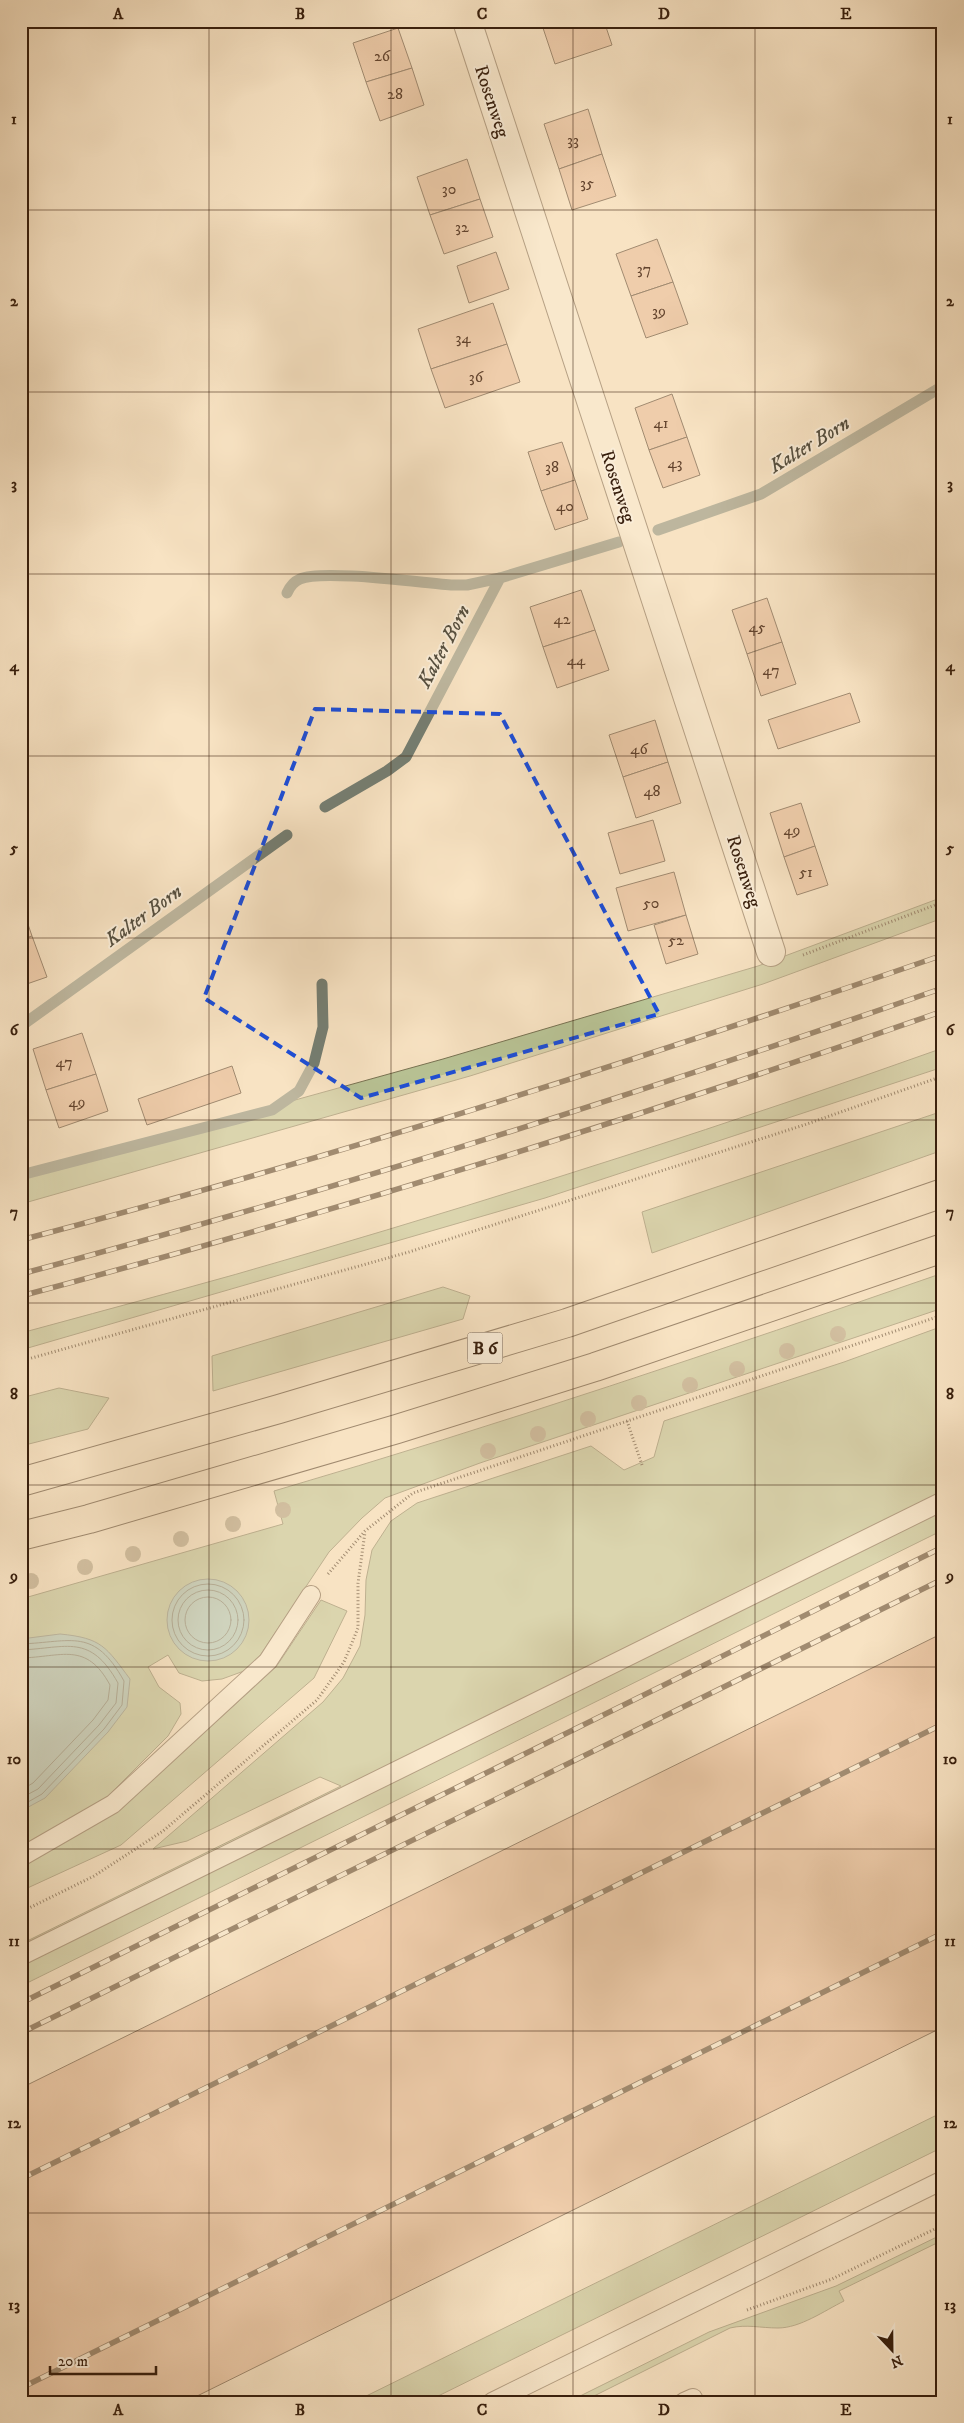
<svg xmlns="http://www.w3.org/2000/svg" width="964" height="2423" font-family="'IM FELL DW Pica',serif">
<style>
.green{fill:#b9c496;stroke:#787252}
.water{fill:#9dbeb5;stroke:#757e72}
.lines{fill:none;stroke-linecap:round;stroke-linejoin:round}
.shore{stroke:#6a6e61;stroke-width:1}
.stream{stroke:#757e72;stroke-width:11}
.building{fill:#e5b18f;stroke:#381f0d}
.service-casing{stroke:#68503a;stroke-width:20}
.minor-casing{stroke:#68503a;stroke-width:30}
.primary-casing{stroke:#381f0d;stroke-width:30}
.path{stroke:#381f0d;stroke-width:3;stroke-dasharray:1 2.5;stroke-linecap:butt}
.service{stroke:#faedd8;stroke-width:18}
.minor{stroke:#faedd8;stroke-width:28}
.primary{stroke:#f8e3c3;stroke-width:28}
.rail-casing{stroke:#381f0d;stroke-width:5.5}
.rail{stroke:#faedd8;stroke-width:4;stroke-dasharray:11;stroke-linecap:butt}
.tree{fill:#a49375}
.marked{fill:none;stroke:#1d4ed8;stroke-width:4;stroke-dasharray:10 6;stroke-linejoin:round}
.grid{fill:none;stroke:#381f0d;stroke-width:1;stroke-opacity:0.55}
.labels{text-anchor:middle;stroke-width:4;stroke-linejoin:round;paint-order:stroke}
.number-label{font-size:16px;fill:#63442e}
.shield{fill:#faedd8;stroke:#725d4a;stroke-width:1}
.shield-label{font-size:18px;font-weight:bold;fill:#381f0d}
.street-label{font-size:19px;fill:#381f0d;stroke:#faedd8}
.water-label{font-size:20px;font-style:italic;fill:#564f3f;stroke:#faedd8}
.neatline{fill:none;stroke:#381f0d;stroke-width:2}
.grid-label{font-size:16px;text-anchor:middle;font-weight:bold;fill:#381f0d}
</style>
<rect width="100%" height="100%" fill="#f8e3c3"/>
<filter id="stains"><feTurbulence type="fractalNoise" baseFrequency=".004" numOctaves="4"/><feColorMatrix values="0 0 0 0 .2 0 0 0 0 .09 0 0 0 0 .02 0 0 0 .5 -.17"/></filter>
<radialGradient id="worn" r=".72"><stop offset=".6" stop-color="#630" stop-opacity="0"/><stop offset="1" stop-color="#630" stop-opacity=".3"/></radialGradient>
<g class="green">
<path d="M 943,897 L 943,918 L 763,984 L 470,1076 L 21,1204 L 21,1176 L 443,1059 L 758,966 Z"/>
<path d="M 943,1048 L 943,1067 L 545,1198 L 21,1350 L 21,1333 C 116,1307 212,1282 306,1254 C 520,1191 733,1123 943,1048 Z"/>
<path d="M 943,1111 L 943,1150 L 652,1253 L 642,1212 Z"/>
<path d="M 943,1273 L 943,1308 L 480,1463 L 385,1498 L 362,1518 L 329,1552 L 257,1660 L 244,1671 L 222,1679 L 202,1681 L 179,1673 L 168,1655 L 148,1667 L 159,1687 L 180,1703 L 181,1714 L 168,1736 L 107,1797 L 21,1847 L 21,1599 L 283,1524 L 274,1491 C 499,1425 721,1350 943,1273 Z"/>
<path d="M 443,1287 L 470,1296 L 463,1319 L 213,1391 L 212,1356 Z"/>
<path d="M 943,1326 L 943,1494 L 21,1950 L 21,1944 L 341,1786 L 320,1777 L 187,1841 L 153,1849 L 323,1702 L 343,1678 L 360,1646 L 365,1615 L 366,1580 L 372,1550 L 391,1521 L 417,1503 L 591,1446 L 624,1470 L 654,1457 L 664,1421 L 844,1362 Z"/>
<path d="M 59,1388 L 109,1398 L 88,1429 L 21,1446 L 21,1398 Z"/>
<path d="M 943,1510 L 943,1530 L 21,1986 L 21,1964 Z"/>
<path d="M 321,1600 L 347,1611 L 314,1678 L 121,1845 L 21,1891 L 21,1865 L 119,1810 L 276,1667 Z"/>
<path d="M 943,2112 L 943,2147 L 426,2402 L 354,2402 Z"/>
<path d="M 943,2234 L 943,2240 L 839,2291 L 844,2301 C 824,2311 800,2328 778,2328 C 760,2328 747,2324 730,2328 L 582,2402 L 568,2402 L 709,2332 L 836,2286 Z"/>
</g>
<g class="water">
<circle cx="208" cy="1620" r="41"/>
<path d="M 60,1634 C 102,1638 106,1647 130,1679 L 127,1707 L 108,1732 L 45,1798 L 21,1811 L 21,1639 Z"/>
</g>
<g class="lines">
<g class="shore">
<circle cx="208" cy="1620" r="36"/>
<circle cx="208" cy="1620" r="30"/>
<circle cx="208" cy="1620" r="23"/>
<path d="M 21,1644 C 72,1642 94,1627 124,1681 L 122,1705 L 104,1729 L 42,1794 L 21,1806"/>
<path d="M 21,1650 C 67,1648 90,1633 118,1683 L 116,1703 L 99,1725 L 38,1789 L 21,1798"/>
<path d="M 21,1658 C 62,1657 86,1641 110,1685 L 108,1700 L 93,1720 L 33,1783 L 21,1790"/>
</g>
<g class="stream">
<path d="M 658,530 L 761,494 L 943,386"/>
<path d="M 287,593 C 290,586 293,582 300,579 C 322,569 423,583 453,585 L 467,585 L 500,578"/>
<path d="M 325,807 L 387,771 L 406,757 L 500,578 L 619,542"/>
<path d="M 21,1026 L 287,835"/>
<path d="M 21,1175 L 272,1110 L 299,1091 L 314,1063 L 323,1027 L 322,984"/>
</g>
</g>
<g class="building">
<path d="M 604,21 L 612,45 L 555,64 L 541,22 Z"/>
<path d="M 398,28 L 412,68 L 366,82 L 353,43 Z"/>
<path d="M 412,68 L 424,105 L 380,121 L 366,82 Z"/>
<path d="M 588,109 L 602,154 L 559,169 L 544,124 Z"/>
<path d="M 602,154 L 616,196 L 572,210 L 559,169 Z"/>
<path d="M 467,159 L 480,199 L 430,215 L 417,177 Z"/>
<path d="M 480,199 L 493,237 L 444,254 L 430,215 Z"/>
<path d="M 657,239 L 673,282 L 631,296 L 616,254 Z"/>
<path d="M 496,252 L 509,289 L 469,303 L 457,266 Z"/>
<path d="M 673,282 L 688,324 L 646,338 L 631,296 Z"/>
<path d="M 493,303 L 507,344 L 431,369 L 418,329 Z"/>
<path d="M 507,344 L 520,382 L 445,408 L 431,369 Z"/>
<path d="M 672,394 L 687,437 L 649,450 L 635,408 Z"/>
<path d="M 687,437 L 700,475 L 663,488 L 649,450 Z"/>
<path d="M 562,442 L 575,480 L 541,491 L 528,452 Z"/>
<path d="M 575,480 L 588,519 L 555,530 L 541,491 Z"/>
<path d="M 581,590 L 595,630 L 543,647 L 530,607 Z"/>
<path d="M 767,598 L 782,642 L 747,654 L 732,610 Z"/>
<path d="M 595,630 L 609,670 L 557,688 L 543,647 Z"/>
<path d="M 782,642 L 796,684 L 761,696 L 747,654 Z"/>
<path d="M 850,693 L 860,722 L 778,749 L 768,720 Z"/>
<path d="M 655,720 L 668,762 L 623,777 L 609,735 Z"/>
<path d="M 668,762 L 681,803 L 636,818 L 623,777 Z"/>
<path d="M 801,803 L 815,846 L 784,857 L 770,813 Z"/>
<path d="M 653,820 L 665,861 L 620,874 L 608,833 Z"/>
<path d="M 815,846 L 828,885 L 797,895 L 784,857 Z"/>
<path d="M 674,872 L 686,915 L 628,931 L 616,888 Z"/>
<path d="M 21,904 L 32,936 L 21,940 Z"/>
<path d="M 686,915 L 698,954 L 666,964 L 654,925 Z"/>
<path d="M 32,936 L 47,977 L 21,986 L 21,940 Z"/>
<path d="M 82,1033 L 96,1074 L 46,1090 L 33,1049 Z"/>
<path d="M 232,1066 L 241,1093 L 147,1125 L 138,1099 Z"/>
<path d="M 96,1074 L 108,1111 L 59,1128 L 46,1090 Z"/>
<path d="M 943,1633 L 943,2027 L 185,2402 L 21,2402 L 21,2088 Z"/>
</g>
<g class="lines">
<g class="service-casing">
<g id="service">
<path d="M 21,1857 L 113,1804 L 268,1661 L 311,1595"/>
<path d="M 21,1956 L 943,1501"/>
<path d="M 492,2402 L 943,2180"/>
<path d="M 684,2402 L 693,2398 L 694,2402"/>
</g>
</g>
<g class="minor-casing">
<path id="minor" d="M 467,21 L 771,952"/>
</g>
<g class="primary-casing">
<g id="primary">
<path d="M 21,1482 L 279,1409 L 567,1323 L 943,1193"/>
<path d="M 21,1536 L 89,1519 L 397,1429 L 595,1367 L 943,1248"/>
</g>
</g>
<g class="path">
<path d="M 803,955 L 943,902"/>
<path d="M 21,1361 L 409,1252 L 804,1125 L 943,1076"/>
<path d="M 627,1421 L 642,1465"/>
<path d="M 328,1574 L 365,1531 L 413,1493 L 943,1315"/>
<path d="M 21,1912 L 94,1876 L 163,1831 L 317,1700 L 344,1662 L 358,1628 L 358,1583 L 365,1532"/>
<path d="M 747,2310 L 832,2279 L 943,2225"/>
</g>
<use href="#service" class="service"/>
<use href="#minor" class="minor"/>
<use href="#primary" class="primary"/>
<g class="rail-casing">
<g id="rail">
<path d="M 21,1240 C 332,1158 639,1060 943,955"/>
<path d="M 21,1274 C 332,1191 639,1094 943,988"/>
<path d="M 21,1296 C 332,1213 639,1118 943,1011"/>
<path d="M 21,2003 L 943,1547"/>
<path d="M 21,2033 L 943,1579"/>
<path d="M 21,2179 L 943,1724"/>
<path d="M 21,2388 L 943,1933"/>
</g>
</g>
<use href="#rail" class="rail"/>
</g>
<g class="tree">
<circle cx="838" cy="1334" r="8"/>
<circle cx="787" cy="1351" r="8"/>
<circle cx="737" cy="1369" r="8"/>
<circle cx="690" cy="1385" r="8"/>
<circle cx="639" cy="1403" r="8"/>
<circle cx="588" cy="1419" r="8"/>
<circle cx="538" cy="1434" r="8"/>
<circle cx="488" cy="1451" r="8"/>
<circle cx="283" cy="1510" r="8"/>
<circle cx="233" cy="1524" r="8"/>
<circle cx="181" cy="1539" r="8"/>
<circle cx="133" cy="1554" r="8"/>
<circle cx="85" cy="1567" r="8"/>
<circle cx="31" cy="1581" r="8"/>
</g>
<path d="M0 0H964V2423H0ZM 315,709 L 500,714 L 659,1014 L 361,1098 L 204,998 Z" fill="#f8e3c3" fill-opacity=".55" fill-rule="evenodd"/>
<path class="marked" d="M 315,709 L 500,714 L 659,1014 L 361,1098 L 204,998 Z"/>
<path class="grid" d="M 209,21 L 209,2402M 391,21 L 391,2402M 573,21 L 573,2402M 755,21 L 755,2402M 21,210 L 943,210M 21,392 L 943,392M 21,574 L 943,574M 21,756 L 943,756M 21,938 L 943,938M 21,1120 L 943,1120M 21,1303 L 943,1303M 21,1485 L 943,1485M 21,1667 L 943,1667M 21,1849 L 943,1849M 21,2031 L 943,2031M 21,2213 L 943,2213"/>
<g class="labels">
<g class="number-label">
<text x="382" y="61">26</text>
<text x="395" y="99">28</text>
<text x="573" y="145">33</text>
<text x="587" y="188">35</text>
<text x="449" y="194">30</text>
<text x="462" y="232">32</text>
<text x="644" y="274">37</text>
<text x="659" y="316">39</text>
<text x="463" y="343">34</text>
<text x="476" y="382">36</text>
<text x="661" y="428">41</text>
<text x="675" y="468">43</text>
<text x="552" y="472">38</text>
<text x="565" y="511">40</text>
<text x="562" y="624">42</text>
<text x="757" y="632">45</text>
<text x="576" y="665">44</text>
<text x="771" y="675">47</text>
<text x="639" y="754">46</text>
<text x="652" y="796">48</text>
<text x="792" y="835">49</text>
<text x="806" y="877">51</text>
<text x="651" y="908">50</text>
<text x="676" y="945">52</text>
<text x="64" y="1067">47</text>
<text x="77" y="1107">49</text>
</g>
<rect class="shield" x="467.5" y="1332.5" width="35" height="31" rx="4"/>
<g class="shield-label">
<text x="485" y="1354">B 6</text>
</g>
<g class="street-label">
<text transform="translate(493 101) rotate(72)" y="7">Rosenweg</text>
<text transform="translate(619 486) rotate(72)" y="7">Rosenweg</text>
<text transform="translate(745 871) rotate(72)" y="7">Rosenweg</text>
</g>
<g class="water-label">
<text transform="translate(809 444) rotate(-31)" y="7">Kalter Born</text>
<text transform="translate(443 646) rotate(-62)" y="7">Kalter Born</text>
<text transform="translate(143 915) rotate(-36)" y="7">Kalter Born</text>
</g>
</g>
<rect width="964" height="2423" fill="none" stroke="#f8e3c3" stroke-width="55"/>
<g transform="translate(892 2350) rotate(158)" stroke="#faedd8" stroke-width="4" paint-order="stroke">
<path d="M0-4L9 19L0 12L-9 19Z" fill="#381f0d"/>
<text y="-8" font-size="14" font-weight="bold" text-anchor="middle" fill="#381f0d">N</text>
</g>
<path d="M50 2366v8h106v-8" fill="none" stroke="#381f0d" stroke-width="2.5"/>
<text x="58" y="2366" font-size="15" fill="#381f0d" stroke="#faedd8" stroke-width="4" paint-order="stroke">20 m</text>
<rect x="28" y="28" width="908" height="2368" class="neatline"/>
<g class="grid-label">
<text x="118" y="19">A</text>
<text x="300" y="19">B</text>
<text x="482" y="19">C</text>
<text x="664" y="19">D</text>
<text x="846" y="19">E</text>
<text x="14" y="124">1</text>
<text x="950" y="124">1</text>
<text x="14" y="306">2</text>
<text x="950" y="306">2</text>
<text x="14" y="489">3</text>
<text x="950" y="489">3</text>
<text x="14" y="671">4</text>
<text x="950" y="671">4</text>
<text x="14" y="853">5</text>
<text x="950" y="853">5</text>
<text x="14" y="1035">6</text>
<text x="950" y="1035">6</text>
<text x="14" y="1217">7</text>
<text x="950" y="1217">7</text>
<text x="14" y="1399">8</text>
<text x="950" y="1399">8</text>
<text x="14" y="1581">9</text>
<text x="950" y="1581">9</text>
<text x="14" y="1764">10</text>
<text x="950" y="1764">10</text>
<text x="14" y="1946">11</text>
<text x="950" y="1946">11</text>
<text x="14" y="2128">12</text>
<text x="950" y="2128">12</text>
<text x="14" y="2310">13</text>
<text x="950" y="2310">13</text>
<text x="118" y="2415">A</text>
<text x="300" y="2415">B</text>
<text x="482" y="2415">C</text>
<text x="664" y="2415">D</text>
<text x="846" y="2415">E</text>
</g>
<rect width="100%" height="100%" filter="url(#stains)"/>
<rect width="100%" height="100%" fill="url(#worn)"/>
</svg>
